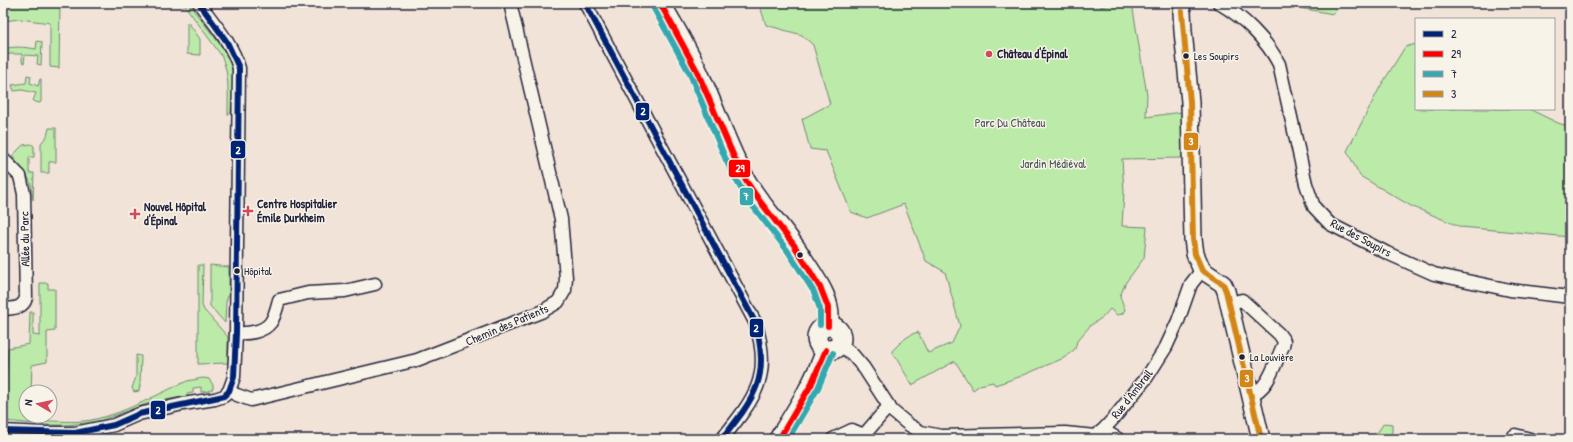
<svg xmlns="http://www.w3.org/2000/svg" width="1573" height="442" font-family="'Patrick Hand',sans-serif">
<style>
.green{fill:#bceaa8;stroke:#6f8672}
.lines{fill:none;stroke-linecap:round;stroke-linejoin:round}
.street-casing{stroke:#22223b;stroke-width:15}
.secondary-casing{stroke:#22223b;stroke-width:20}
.primary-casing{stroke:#22223b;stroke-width:22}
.street{stroke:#f7f3e8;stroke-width:12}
.secondary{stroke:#f7f3e8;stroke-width:17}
.primary{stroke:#f7f3e8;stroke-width:19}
.bus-1-casing{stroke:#f7f3e8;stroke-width:9}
.bus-2-casing{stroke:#f7f3e8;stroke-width:9}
.bus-3-casing{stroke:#f7f3e8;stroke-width:9}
.bus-4-casing{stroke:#f7f3e8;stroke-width:9}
.bus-1{stroke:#002374;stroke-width:6}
.bus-2{stroke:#f00;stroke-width:6}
.bus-3{stroke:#36a8af;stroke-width:6}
.bus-4{stroke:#d38618;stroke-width:6}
.poi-dot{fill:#d1495b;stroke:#f7f3e8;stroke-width:1.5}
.bus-dot{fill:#22223b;stroke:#f7f3e8;stroke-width:1.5}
.labels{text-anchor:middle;stroke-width:3;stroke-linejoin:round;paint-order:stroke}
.bus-label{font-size:11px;fill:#22223b;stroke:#f7f3e8;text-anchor:start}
.poi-label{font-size:12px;font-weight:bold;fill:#22223b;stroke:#f7f3e8;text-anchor:start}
.park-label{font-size:12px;fill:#485456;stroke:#f7f3e8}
.street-label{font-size:12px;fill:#22223b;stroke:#f7f3e8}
.line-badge{stroke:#f7f3e8;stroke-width:1.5}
.badge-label{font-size:11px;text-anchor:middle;font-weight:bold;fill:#fff}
</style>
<rect width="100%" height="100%" fill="#f2e3d9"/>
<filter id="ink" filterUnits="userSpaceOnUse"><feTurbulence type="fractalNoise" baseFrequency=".025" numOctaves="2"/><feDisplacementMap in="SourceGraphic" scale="8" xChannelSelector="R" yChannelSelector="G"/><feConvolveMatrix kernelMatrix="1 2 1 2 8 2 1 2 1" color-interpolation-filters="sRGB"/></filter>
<g filter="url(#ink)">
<g class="green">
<path d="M 3,3 L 60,3 L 59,68 L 50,67 L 50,23 L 20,19 L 3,21 Z"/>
<path d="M 183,3 L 188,3 C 198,17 227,50 231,65 C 235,79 231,97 231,112 L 228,115 C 228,95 230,74 221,55 Z"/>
<path d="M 759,3 L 1099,3 L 1101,7 L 1118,3 L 1132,3 L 1147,95 L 1146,117 L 1182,112 L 1184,158 L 1122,159 L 1124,192 L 1122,226 L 1147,227 L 1144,258 L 1126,282 L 1120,296 L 1125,310 L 1122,314 L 1117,315 L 1110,309 L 1103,317 L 1091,325 L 1077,341 L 1075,349 L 1064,358 L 1019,377 L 995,385 L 993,382 L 980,385 L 973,390 L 955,361 L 912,385 L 892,351 C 900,343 907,335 918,332 L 928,353 L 952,343 L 960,326 L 945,272 L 926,261 L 904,204 L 867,218 L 851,212 L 826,151 L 810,149 L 802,119 L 830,104 L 813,45 L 802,35 L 766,25 Z"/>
<path d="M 1296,3 L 1343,3 L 1333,14 L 1300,8 Z"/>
<path d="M 188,22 L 200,39 L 200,55 L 187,54 L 187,23 Z"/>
<path d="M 37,41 L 42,42 L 41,65 L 37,64 L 38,56 L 25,55 L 24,63 L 22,62 L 22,54 L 10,54 L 3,55 L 3,49 C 14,46 25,47 36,49 Z"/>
<path d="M 1416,44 L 1416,109 L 1529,109 L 1558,123 L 1570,127 L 1570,237 L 1461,227 L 1411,206 L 1360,176 L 1347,151 L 1380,87 L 1405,47 Z"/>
<path d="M 27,75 L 31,76 L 30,83 L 38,86 L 40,79 L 41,79 L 41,102 L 39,103 L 33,101 L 36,93 L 22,90 L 14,91 L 12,85 L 26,83 Z"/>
<path d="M 49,128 L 56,128 L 56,162 L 49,162 L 49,173 L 41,173 L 41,143 L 47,136 Z"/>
<path d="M 31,144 L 34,146 L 34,157 L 29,157 L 29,173 L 34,173 L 33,200 L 31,184 L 26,173 L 12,156 L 23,145 Z"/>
<path d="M 198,265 L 203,265 L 202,305 L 204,310 L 228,337 L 228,363 L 198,364 Z"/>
<path d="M 210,265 L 229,267 L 229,293 L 226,302 L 225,323 L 210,306 Z"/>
<path d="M 40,283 L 48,283 L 48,289 L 55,289 L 55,331 L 47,332 L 47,362 L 32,365 L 31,392 L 26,392 L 26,416 L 47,416 L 47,421 C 64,421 80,423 96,419 C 125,413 160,393 187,381 L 203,378 L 209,379 L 213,385 L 213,389 L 209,391 L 201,392 L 201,387 L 193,388 L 193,393 L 187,394 L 187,396 L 149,403 L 102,420 L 86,423 L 66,425 L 47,425 L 4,421 L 8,348 L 29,344 L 30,312 L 33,312 L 33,335 L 40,336 Z"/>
<path d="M 136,355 L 141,356 L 140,385 L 139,391 L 134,392 L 132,388 L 136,377 Z"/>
<path d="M 1384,423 L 1392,424 L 1392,432 L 1387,439 L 1379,439 L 1375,436 Z"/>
</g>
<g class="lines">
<g class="street-casing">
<g id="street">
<path d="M 585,3 L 755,322 C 773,376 755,398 722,439"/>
<path d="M 1219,3 C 1243,17 1266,39 1279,64 L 1306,184 L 1314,207 L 1330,224 L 1387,253 L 1434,274 L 1510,290 L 1570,297"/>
<path d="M 3,159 L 20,176 L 24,194 L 26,298 C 23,309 13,308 3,309"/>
<path d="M 1230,303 L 1242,300 L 1279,334 L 1284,341 L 1283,346 C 1275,362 1269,390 1250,395"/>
<path d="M 236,333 C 248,334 264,332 271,322 C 275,316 277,307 279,300 L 308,293 L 345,291 L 375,284"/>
<path d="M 839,344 L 852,354 L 864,368 L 892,411 L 909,425 L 921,432 L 941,436 L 1065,433 L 1095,436"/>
<path d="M 229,391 L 237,395 L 251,400 L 417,360 L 541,312 L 558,302 L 565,290 L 566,278 L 561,219 L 510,3"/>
<path d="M 1103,430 L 1118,439"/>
<path d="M 3,431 L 45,433 L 75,433 L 114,425 L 139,414 L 183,404 L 215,399 L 224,396 L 229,391 L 234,377 L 236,333 L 239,68 C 232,43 214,24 199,3"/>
<path d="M 1095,436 L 1103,430 L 1114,418 L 1147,377 L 1166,347 L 1178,321 L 1191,284 L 1202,270"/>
<path d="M 833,439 L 852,430 L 864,435"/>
<path d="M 863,439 L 864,435 L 889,406"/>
<path d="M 1510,439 L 1515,435 L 1530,439"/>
</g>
</g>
<g class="secondary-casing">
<path id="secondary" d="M 1182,12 L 1183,31 L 1190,102 L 1193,239 L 1195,254 L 1202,270 L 1223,284 L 1226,291 L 1261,439"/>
</g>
<g class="primary-casing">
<g id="primary">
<path d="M 660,3 C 675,28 690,54 702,81 C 717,114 728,149 746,181 C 761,207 784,229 800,255 C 813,276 834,300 828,326"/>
<circle cx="829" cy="338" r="12"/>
<path d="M 779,439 C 797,410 815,382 826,350"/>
</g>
</g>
<use href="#street" class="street"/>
<use href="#secondary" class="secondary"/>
<use href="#primary" class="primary"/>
<g class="bus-1-casing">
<g id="bus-1">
<path d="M 585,3 L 755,322 C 770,378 756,396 722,439"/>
<path d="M 3,431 L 75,433 L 114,425 L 139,414 L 224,396 L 229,391 L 234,377 L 236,333 L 239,68 L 227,42 L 199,3"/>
</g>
</g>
<g class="bus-2-casing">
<g id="bus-2">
<path d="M 660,3 L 697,71 L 734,157 L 746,181 L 759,200 L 794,245 L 821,289 L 828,307 L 828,326"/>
<path d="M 779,439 L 811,385 L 826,350"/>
</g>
</g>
<g class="bus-3-casing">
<g id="bus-3">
<path d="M 653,7 L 690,74 L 726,160 L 739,185 L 752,205 L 787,250 L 814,292 L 820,309 L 820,325"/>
<path d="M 788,439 L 818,388 L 833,353"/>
</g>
</g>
<g class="bus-4-casing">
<g id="bus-4">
<path d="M 1182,12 L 1190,102 L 1193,239 L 1195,254 L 1202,270"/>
<path d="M 1202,270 L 1223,284 L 1226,291 L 1261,439"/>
</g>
</g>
<use href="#bus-1" class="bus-1"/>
<use href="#bus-2" class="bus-2"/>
<use href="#bus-3" class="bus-3"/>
<use href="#bus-4" class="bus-4"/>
</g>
</g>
<g class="poi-dot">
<circle cx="989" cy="54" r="4"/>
<path d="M246 205h4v4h4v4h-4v4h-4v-4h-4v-4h4z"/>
<path d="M133 208h4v4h4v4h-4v4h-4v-4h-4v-4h4z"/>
</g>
<g class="bus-dot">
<circle cx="1186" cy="56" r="3.5"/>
<circle cx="800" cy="255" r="3.5"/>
<circle cx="237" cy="271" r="3.5"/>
<circle cx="1242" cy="357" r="3.5"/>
</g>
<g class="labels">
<g class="bus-label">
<text x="1194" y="60">Les Soupirs</text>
<text x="244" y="275">Hôpital</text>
<text x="1250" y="361">La Louvière</text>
</g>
<g class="poi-label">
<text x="997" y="58">Château d'Épinal</text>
<text x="257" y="208">Centre Hospitalier<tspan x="257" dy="14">Émile Durkheim</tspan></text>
<text x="144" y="211">Nouvel Hôpital<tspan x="144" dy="14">d'Épinal</tspan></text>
</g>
<g class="park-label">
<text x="1010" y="127">Parc Du Château</text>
<text x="1053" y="168">Jardin Médiéval</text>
</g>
<g class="street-label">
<text transform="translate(1361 238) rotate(28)" y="4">Rue des Soupirs</text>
<text transform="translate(25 239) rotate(-91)" y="4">Allée du Parc</text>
<text transform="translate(507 325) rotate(-23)" y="4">Chemin des Patients</text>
<text transform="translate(1132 394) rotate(-52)" y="4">Rue d'Ambrail</text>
</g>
</g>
<g class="line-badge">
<rect x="635" y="102" width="15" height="19" rx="4" fill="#002374"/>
<rect x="1183" y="132" width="16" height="19" rx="4" fill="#d38618"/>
<rect x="230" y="140" width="16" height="19" rx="4" fill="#002374"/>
<rect x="728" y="159" width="23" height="19" rx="4" fill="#f00"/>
<rect x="739" y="187" width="15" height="19" rx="4" fill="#36a8af"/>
<rect x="749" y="318" width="15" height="20" rx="4" fill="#002374"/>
<rect x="1239" y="369" width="15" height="19" rx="4" fill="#d38618"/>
<rect x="150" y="400" width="16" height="20" rx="4" fill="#002374"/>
</g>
<g class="badge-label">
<text x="643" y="115">2</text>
<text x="1191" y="145">3</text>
<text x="238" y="154">2</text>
<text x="740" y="172">29</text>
<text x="746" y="200">7</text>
<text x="756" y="332">2</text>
<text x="1247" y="382">3</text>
<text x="158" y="414">2</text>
</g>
<rect width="1573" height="442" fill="none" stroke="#f7f3e8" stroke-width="16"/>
<rect x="8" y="8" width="1557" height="426" fill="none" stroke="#22223b" stroke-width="1.5" filter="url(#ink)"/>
<rect x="1415" y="18" width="140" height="92" fill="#f7f3e8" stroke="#a29fa3"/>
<rect x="1423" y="31" width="20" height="6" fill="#002374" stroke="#a29fa3"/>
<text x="1451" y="38" font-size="12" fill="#22223b">2</text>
<rect x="1423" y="51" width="20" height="6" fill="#ff0000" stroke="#a29fa3"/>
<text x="1451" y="58" font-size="12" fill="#22223b">29</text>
<rect x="1423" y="71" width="20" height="6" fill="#36a8af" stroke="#a29fa3"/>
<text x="1451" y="78" font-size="12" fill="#22223b">7</text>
<rect x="1423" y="91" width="20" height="6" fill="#d38618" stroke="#a29fa3"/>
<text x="1451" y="98" font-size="12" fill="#22223b">3</text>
<g transform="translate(38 404) rotate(279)"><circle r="19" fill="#f7f3e8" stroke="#a29fa3"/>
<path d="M0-3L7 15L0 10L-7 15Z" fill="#d1495b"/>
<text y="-6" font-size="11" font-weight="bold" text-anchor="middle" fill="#22223b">N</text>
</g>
</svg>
